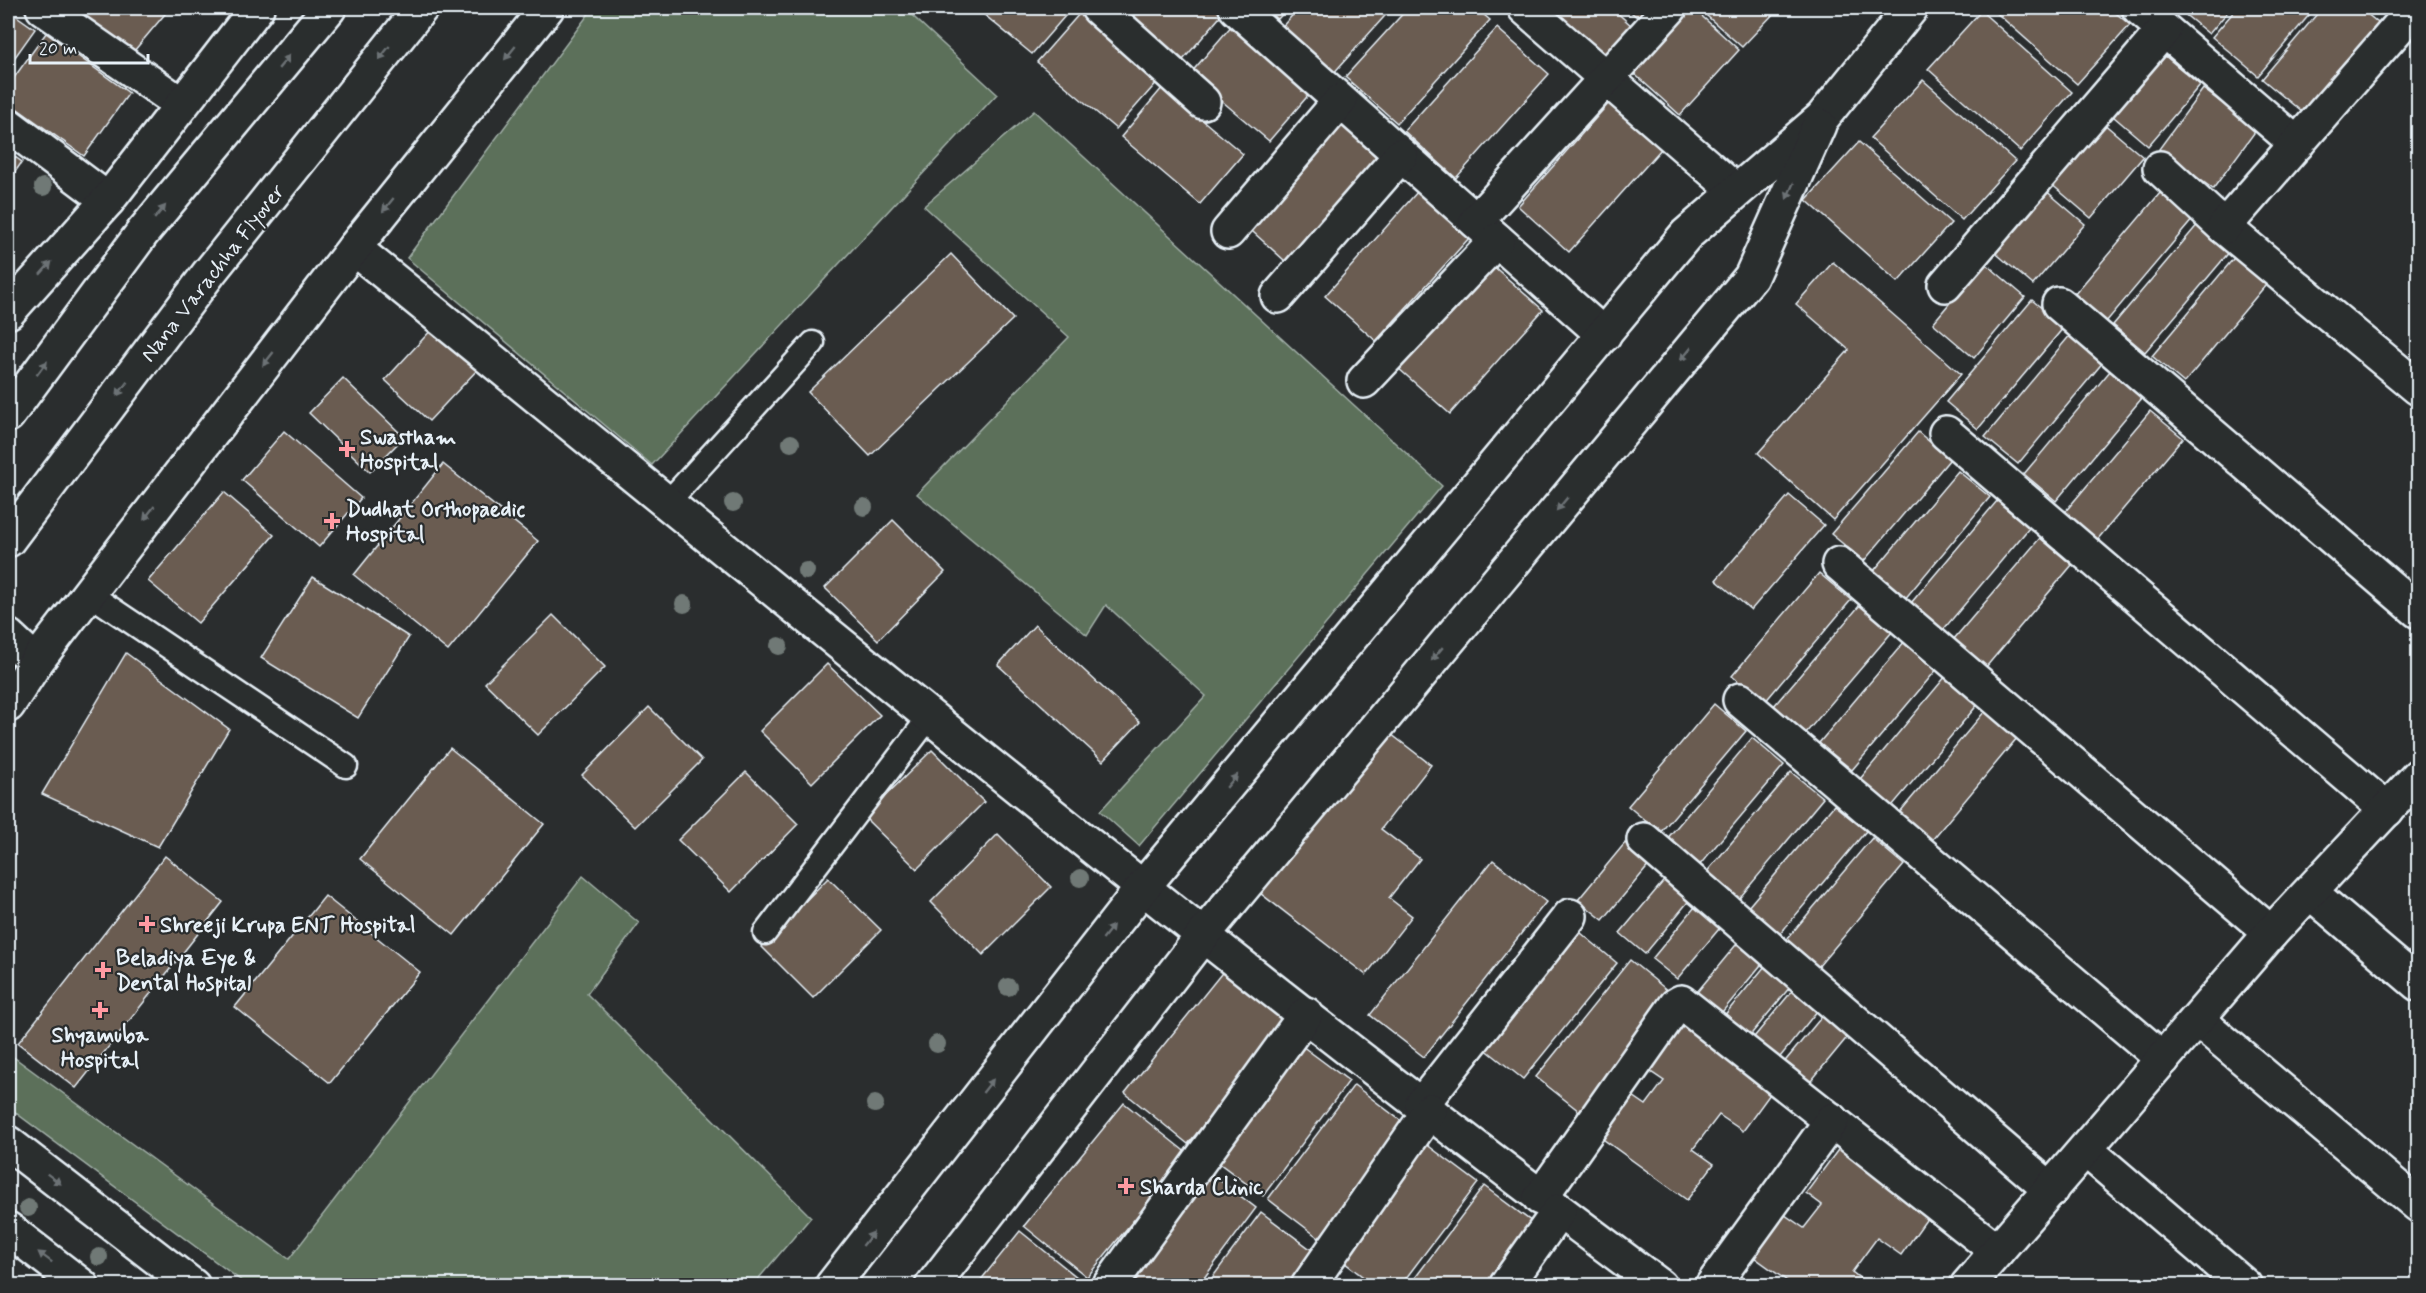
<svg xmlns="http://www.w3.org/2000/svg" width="2426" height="1293" font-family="Mynerve,sans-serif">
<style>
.green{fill:#5c705a;stroke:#a2b0a9;stroke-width:1.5}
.building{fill:#6a5b51;stroke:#e8f1f8;stroke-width:1.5}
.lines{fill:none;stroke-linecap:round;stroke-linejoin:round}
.lane-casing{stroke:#e8f1f8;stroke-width:27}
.street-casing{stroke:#e8f1f8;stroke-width:38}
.secondary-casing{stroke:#e8f1f8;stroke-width:38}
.primary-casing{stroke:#e8f1f8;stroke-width:38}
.lane{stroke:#2a2d2e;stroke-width:22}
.street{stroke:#2a2d2e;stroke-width:33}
.secondary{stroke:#2a2d2e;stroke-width:33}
.primary{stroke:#2a2d2e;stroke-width:33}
.tree{fill:#707976}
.oneway{fill:#6c7275}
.poi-dot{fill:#ff9aa2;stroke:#2a2d2e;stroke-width:2}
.labels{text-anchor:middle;stroke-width:4.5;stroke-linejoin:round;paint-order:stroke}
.street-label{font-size:22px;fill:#e8f1f8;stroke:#2a2d2e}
.poi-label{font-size:22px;font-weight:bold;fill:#e8f1f8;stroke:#2a2d2e;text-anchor:start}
</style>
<rect width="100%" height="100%" fill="#2a2d2e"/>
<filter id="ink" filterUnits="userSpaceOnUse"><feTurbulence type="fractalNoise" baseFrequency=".0167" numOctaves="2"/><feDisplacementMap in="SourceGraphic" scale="12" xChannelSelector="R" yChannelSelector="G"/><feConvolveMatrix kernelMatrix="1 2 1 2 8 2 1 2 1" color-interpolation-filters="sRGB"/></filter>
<g filter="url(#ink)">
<g class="green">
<path d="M 593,8 L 904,8 L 997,94 L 652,465 L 407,258 Z"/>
<path d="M 1034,111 L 1442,486 L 1139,846 L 1100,811 L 1206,696 L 1106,605 L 1087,635 L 917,494 L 1069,337 L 924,206 Z"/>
<path d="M 583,876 L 639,923 L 587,994 L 811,1217 L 753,1285 L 247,1285 L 8,1107 L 8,1053 L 289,1259 Z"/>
</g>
<g class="building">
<path d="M 70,8 L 170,8 L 134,51 Z"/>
<path d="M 976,8 L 1072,8 L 1032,54 Z"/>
<path d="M 1120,8 L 1221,8 L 1225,11 L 1183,60 Z"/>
<path d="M 1265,8 L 1288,8 L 1278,19 Z"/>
<path d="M 1299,8 L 1392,8 L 1331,76 L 1279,30 Z"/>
<path d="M 1408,8 L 1476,8 L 1490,20 L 1397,123 L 1345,77 Z"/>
<path d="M 1546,8 L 1612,8 L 1633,27 L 1603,59 Z"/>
<path d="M 1626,8 L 1645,8 L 1637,17 Z"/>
<path d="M 1687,8 L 1693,8 L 1739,50 L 1680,115 L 1630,70 Z"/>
<path d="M 1698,8 L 1779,8 L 1742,47 Z"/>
<path d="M 1991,8 L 2110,8 L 2130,25 L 2077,84 Z"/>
<path d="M 2177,8 L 2231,8 L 2209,34 Z"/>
<path d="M 2237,8 L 2315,8 L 2258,76 L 2212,37 Z"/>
<path d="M 2322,8 L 2360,8 L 2383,27 L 2308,117 L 2262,79 Z"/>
<path d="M 8,10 L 35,29 L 8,67 Z"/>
<path d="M 1981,11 L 2072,92 L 2020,151 L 1928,69 Z"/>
<path d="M 1080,13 L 1159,80 L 1116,129 L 1037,62 Z"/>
<path d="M 1233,24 L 1312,91 L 1269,141 L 1190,74 Z"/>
<path d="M 1497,28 L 1549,74 L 1456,178 L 1404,131 Z"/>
<path d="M 46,33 L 129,93 L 84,156 L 8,102 L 8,86 Z"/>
<path d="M 2159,51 L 2200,85 L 2148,146 L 2107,111 Z"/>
<path d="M 1923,80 L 2015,161 L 1962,220 L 1870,138 Z"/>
<path d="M 1163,87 L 1243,154 L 1200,204 L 1121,137 Z"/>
<path d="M 2203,89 L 2257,129 L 2213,189 L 2159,149 Z"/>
<path d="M 1610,102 L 1662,148 L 1569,252 L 1518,206 Z"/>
<path d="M 1336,120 L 1388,166 L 1295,270 L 1243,223 Z"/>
<path d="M 2102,122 L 2143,157 L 2091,218 L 2050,183 Z"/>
<path d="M 1859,142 L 1951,223 L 1898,282 L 1806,200 Z"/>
<path d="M 8,152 L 22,162 L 8,182 Z"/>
<path d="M 2044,189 L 2085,224 L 2033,285 L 1992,250 Z"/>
<path d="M 1418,191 L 1470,237 L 1376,341 L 1325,296 Z"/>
<path d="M 2160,193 L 2193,219 L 2106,322 L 2074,295 Z"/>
<path d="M 2199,223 L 2231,250 L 2145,352 L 2113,325 Z"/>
<path d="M 2238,253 L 2270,280 L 2184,383 L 2152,356 Z"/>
<path d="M 951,254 L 1013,319 L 870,456 L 808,392 Z"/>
<path d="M 1833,262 L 1961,374 L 1833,520 L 1758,453 L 1849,350 L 1796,304 Z"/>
<path d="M 1984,262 L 2025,297 L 1974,358 L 1933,323 Z"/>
<path d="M 1491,264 L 1543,310 L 1450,414 L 1398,368 Z"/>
<path d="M 2032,300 L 2064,327 L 1978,429 L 1946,402 Z"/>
<path d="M 434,327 L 479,368 L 429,421 L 385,380 Z"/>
<path d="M 2071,334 L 2104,361 L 2018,464 L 1985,437 Z"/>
<path d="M 2110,371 L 2142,398 L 2056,501 L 2024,474 Z"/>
<path d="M 343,378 L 404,437 L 370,472 L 309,413 Z"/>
<path d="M 2150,411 L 2183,438 L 2097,540 L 2064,513 Z"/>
<path d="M 284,431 L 361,498 L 319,547 L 242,480 Z"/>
<path d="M 1918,432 L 1950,459 L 1864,561 L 1831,534 Z"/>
<path d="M 443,464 L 538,541 L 448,651 L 354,575 Z"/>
<path d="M 1958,471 L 1990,497 L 1904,600 L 1872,573 Z"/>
<path d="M 224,492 L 274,535 L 198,623 L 148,581 Z"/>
<path d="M 1789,495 L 1824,525 L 1751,610 L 1716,580 Z"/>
<path d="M 1997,501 L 2029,528 L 1943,630 L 1911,603 Z"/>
<path d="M 893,520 L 945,572 L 878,640 L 825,588 Z"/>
<path d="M 2040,538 L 2072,565 L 1986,667 L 1953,640 Z"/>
<path d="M 1819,573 L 1851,600 L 1764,703 L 1732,676 Z"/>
<path d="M 313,577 L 409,637 L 358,718 L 261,658 Z"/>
<path d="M 1860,605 L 1892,632 L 1805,734 L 1773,707 Z"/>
<path d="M 553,615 L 605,667 L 538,735 L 485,683 Z"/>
<path d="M 1035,625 L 1140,722 L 1103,761 L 998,665 Z"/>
<path d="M 1905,641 L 1938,668 L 1852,770 L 1819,743 Z"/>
<path d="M 126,653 L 229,729 L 158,847 L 42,794 Z"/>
<path d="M 827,664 L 880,715 L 812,783 L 760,731 Z"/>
<path d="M 1946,676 L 1979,703 L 1892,806 L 1860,779 Z"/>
<path d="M 1714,704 L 1746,731 L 1660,833 L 1628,806 Z"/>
<path d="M 649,707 L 702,760 L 635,827 L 582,775 Z"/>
<path d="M 1985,711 L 2017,738 L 1932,840 L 1899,813 Z"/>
<path d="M 1387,731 L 1431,765 L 1381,829 L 1420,859 L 1389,898 L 1412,916 L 1366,975 L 1260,893 Z"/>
<path d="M 1752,738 L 1784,765 L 1698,867 L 1666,840 Z"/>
<path d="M 450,748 L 544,824 L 454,935 L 360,859 Z"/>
<path d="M 932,750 L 984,802 L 917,869 L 864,817 Z"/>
<path d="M 746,772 L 798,824 L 731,892 L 678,840 Z"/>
<path d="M 1791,772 L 1823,798 L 1737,901 L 1705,874 Z"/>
<path d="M 1834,805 L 1866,831 L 1780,934 L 1748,907 Z"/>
<path d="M 998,834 L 1051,887 L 983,955 L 931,902 Z"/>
<path d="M 1872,838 L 1904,865 L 1818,967 L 1786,940 Z"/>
<path d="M 1625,843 L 1650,864 L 1603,920 L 1578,900 Z"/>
<path d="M 165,856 L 223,902 L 76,1088 L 18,1043 Z"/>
<path d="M 1493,860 L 1546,902 L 1424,1057 L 1370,1015 Z"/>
<path d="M 1667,877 L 1692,897 L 1645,954 L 1620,933 Z"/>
<path d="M 828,878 L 881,930 L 813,998 L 761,946 Z"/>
<path d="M 325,896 L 420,972 L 330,1083 L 235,1007 Z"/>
<path d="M 1699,902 L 1724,923 L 1677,979 L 1652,959 Z"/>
<path d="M 1575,928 L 1617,963 L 1523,1079 L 1480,1045 Z"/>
<path d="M 1740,940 L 1765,960 L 1718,1017 L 1693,997 Z"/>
<path d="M 1630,960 L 1673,995 L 1579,1111 L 1536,1077 Z"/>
<path d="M 1770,960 L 1795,981 L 1748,1038 L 1723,1017 Z"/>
<path d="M 1225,969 L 1288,1020 L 1188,1144 L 1125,1093 Z"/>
<path d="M 1797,985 L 1822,1005 L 1776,1062 L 1750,1042 Z"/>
<path d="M 1829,1008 L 1854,1029 L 1807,1086 L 1782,1065 Z"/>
<path d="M 1682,1024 L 1773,1090 L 1743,1131 L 1719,1115 L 1693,1149 L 1714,1164 L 1687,1200 L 1596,1134 L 1627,1092 L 1646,1105 L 1664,1081 L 1648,1070 Z"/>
<path d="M 1298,1043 L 1349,1081 L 1263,1196 L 1211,1157 Z"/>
<path d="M 1354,1085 L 1405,1124 L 1319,1238 L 1268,1199 Z"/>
<path d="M 1124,1103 L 1188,1154 L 1087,1277 L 1024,1226 Z"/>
<path d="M 1426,1144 L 1478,1183 L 1400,1286 L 1375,1286 L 1340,1259 Z"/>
<path d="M 1840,1147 L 1931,1213 L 1901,1255 L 1877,1238 L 1852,1272 L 1870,1286 L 1794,1286 L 1754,1257 L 1785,1215 L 1804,1228 L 1822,1205 L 1806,1193 Z"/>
<path d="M 1205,1169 L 1256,1208 L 1198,1286 L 1121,1286 Z"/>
<path d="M 1484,1186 L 1536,1225 L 1490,1286 L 1409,1286 Z"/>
<path d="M 1261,1212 L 1313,1251 L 1287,1286 L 1206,1286 Z"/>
<path d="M 1020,1231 L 1083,1282 L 1080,1286 L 976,1286 Z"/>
</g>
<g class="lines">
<g class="lane-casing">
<g id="lane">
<path d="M 668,502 L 813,343"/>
<path d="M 88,593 L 346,766"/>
<path d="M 765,933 L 931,715"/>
</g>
</g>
<g class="street-casing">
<g id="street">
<path d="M 43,8 L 181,104"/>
<path d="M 1098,8 L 1203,102"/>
<path d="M 1236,8 L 1604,335"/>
<path d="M 1525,8 L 1736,191"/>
<path d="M 2139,8 L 2297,144"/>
<path d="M 8,125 L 108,200"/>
<path d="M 2160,168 L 2224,227 L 2418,388"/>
<path d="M 1476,221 L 1670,8"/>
<path d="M 2224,227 L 2404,21"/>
<path d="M 1228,232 L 1340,101"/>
<path d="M 354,248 C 786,598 1213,955 1660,1286"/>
<path d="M 1945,285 L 2164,30"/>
<path d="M 1278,296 L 1401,155"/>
<path d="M 2059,304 L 2418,611"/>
<path d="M 1364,381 L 1497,240"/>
<path d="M 1946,433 L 2387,810"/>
<path d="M 1839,564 L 2271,933"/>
<path d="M 1740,700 L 2163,1059"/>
<path d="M 1644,840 L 2051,1190"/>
<path d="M 2310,892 L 2418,984"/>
<path d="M 2198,1020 L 2418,1205"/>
<path d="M 1422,1104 L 1570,916"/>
<path d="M 2086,1150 L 2245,1286"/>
<path d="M 1540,1198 L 1676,1005 L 1681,1002 L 1997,1251"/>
<path d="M 1109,1286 L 1306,1014"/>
<path d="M 1308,1286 L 1430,1110"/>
<path d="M 1506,1286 L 1559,1211"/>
<path d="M 1712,1286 L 1832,1120"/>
<path d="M 1967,1286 L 2271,933 L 2418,776"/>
</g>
</g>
<g class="secondary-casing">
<g id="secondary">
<path d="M 8,636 L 36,662"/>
<path d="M 8,1143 L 193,1286"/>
<path d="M 8,1229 L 82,1286"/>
<path d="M 832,1286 L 1143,887 L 1686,235 L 1822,118 L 1911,8"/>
<path d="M 932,1286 L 1204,934 L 1751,277 L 1819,125"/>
</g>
</g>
<g class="primary-casing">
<g id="primary">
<path d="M 8,312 L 108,200 L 257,8"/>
<path d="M 8,415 L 143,232 L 329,8"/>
<path d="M 8,540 L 209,273 L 421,8"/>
<path d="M 8,705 L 36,662 L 354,248 L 547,8"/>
</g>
</g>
<use href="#lane" class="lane"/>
<use href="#street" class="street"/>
<use href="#secondary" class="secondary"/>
<use href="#primary" class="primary"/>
</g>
<g class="tree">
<circle cx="43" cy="187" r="9"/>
<circle cx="791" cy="443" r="9"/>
<circle cx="733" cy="503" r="9"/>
<circle cx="864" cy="507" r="9"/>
<circle cx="806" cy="571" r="9"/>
<circle cx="684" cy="604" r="9"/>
<circle cx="779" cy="646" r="9"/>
<circle cx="1080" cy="878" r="9"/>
<circle cx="1008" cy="987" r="9"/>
<circle cx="937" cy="1044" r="9"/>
<circle cx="875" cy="1104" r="9"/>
<circle cx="28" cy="1208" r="9"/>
<circle cx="99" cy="1257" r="9"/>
</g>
<defs><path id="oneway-solid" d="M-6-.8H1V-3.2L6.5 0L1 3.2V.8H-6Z" transform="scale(1.5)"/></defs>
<g class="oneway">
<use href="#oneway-solid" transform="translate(384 53) rotate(129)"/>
<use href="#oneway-solid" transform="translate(510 53) rotate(129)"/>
<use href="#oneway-solid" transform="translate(284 62) rotate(-50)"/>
<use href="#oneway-solid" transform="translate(1790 191) rotate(114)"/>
<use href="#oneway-solid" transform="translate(388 205) rotate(129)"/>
<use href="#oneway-solid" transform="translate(160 212) rotate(-50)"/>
<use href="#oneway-solid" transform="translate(46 268) rotate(-48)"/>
<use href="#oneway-solid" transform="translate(1686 354) rotate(130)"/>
<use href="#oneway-solid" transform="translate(268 359) rotate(128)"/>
<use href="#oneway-solid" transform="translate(42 368) rotate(-53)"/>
<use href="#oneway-solid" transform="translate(122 389) rotate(127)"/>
<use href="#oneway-solid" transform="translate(1562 504) rotate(130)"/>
<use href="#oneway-solid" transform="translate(149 513) rotate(128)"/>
<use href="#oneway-solid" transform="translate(1437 654) rotate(130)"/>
<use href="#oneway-solid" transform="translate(1232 781) rotate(-50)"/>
<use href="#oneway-solid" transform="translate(1108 932) rotate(-52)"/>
<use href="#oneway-solid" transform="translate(988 1086) rotate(-52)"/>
<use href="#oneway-solid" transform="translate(54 1179) rotate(37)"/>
<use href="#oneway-solid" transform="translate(868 1239) rotate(-52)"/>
<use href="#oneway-solid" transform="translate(45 1257) rotate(-143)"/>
</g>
</g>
<g class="poi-dot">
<path d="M344 440h6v6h6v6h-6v6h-6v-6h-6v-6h6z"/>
<path d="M329 512h6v6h6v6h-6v6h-6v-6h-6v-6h6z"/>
<path d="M144 915h6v6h6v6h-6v6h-6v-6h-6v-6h6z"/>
<path d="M100 961h6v6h6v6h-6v6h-6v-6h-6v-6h6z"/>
<path d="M97 1001h6v6h6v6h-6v6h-6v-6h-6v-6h6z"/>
<path d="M1123 1177h6v6h6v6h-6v6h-6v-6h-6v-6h6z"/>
</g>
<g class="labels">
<g class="street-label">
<text transform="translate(212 272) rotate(-52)" y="8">Nana Varachha Flyover</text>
</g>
<g class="poi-label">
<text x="360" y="444">Swastham<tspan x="360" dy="25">Hospital</tspan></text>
<text x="346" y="516">Dudhat Orthopaedic<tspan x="346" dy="25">Hospital</tspan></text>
<text x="160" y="932">Shreeji Krupa ENT Hospital</text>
<text x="116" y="965">Beladiya Eye &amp;<tspan x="116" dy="25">Dental Hospital</tspan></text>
<text x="100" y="1042" text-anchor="middle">Shyamuba<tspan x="100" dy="25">Hospital</tspan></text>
<text x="1140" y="1194">Sharda Clinic</text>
</g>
</g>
<rect width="2426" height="1293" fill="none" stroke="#2a2d2e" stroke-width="30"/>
<rect x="15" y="15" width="2396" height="1263" fill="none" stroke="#e8f1f8" stroke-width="2" filter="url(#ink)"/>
<path d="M30 54v9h118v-9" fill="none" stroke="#e8f1f8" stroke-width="3"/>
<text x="39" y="54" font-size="18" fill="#e8f1f8" stroke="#2a2d2e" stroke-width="4.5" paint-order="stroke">20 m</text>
</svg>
